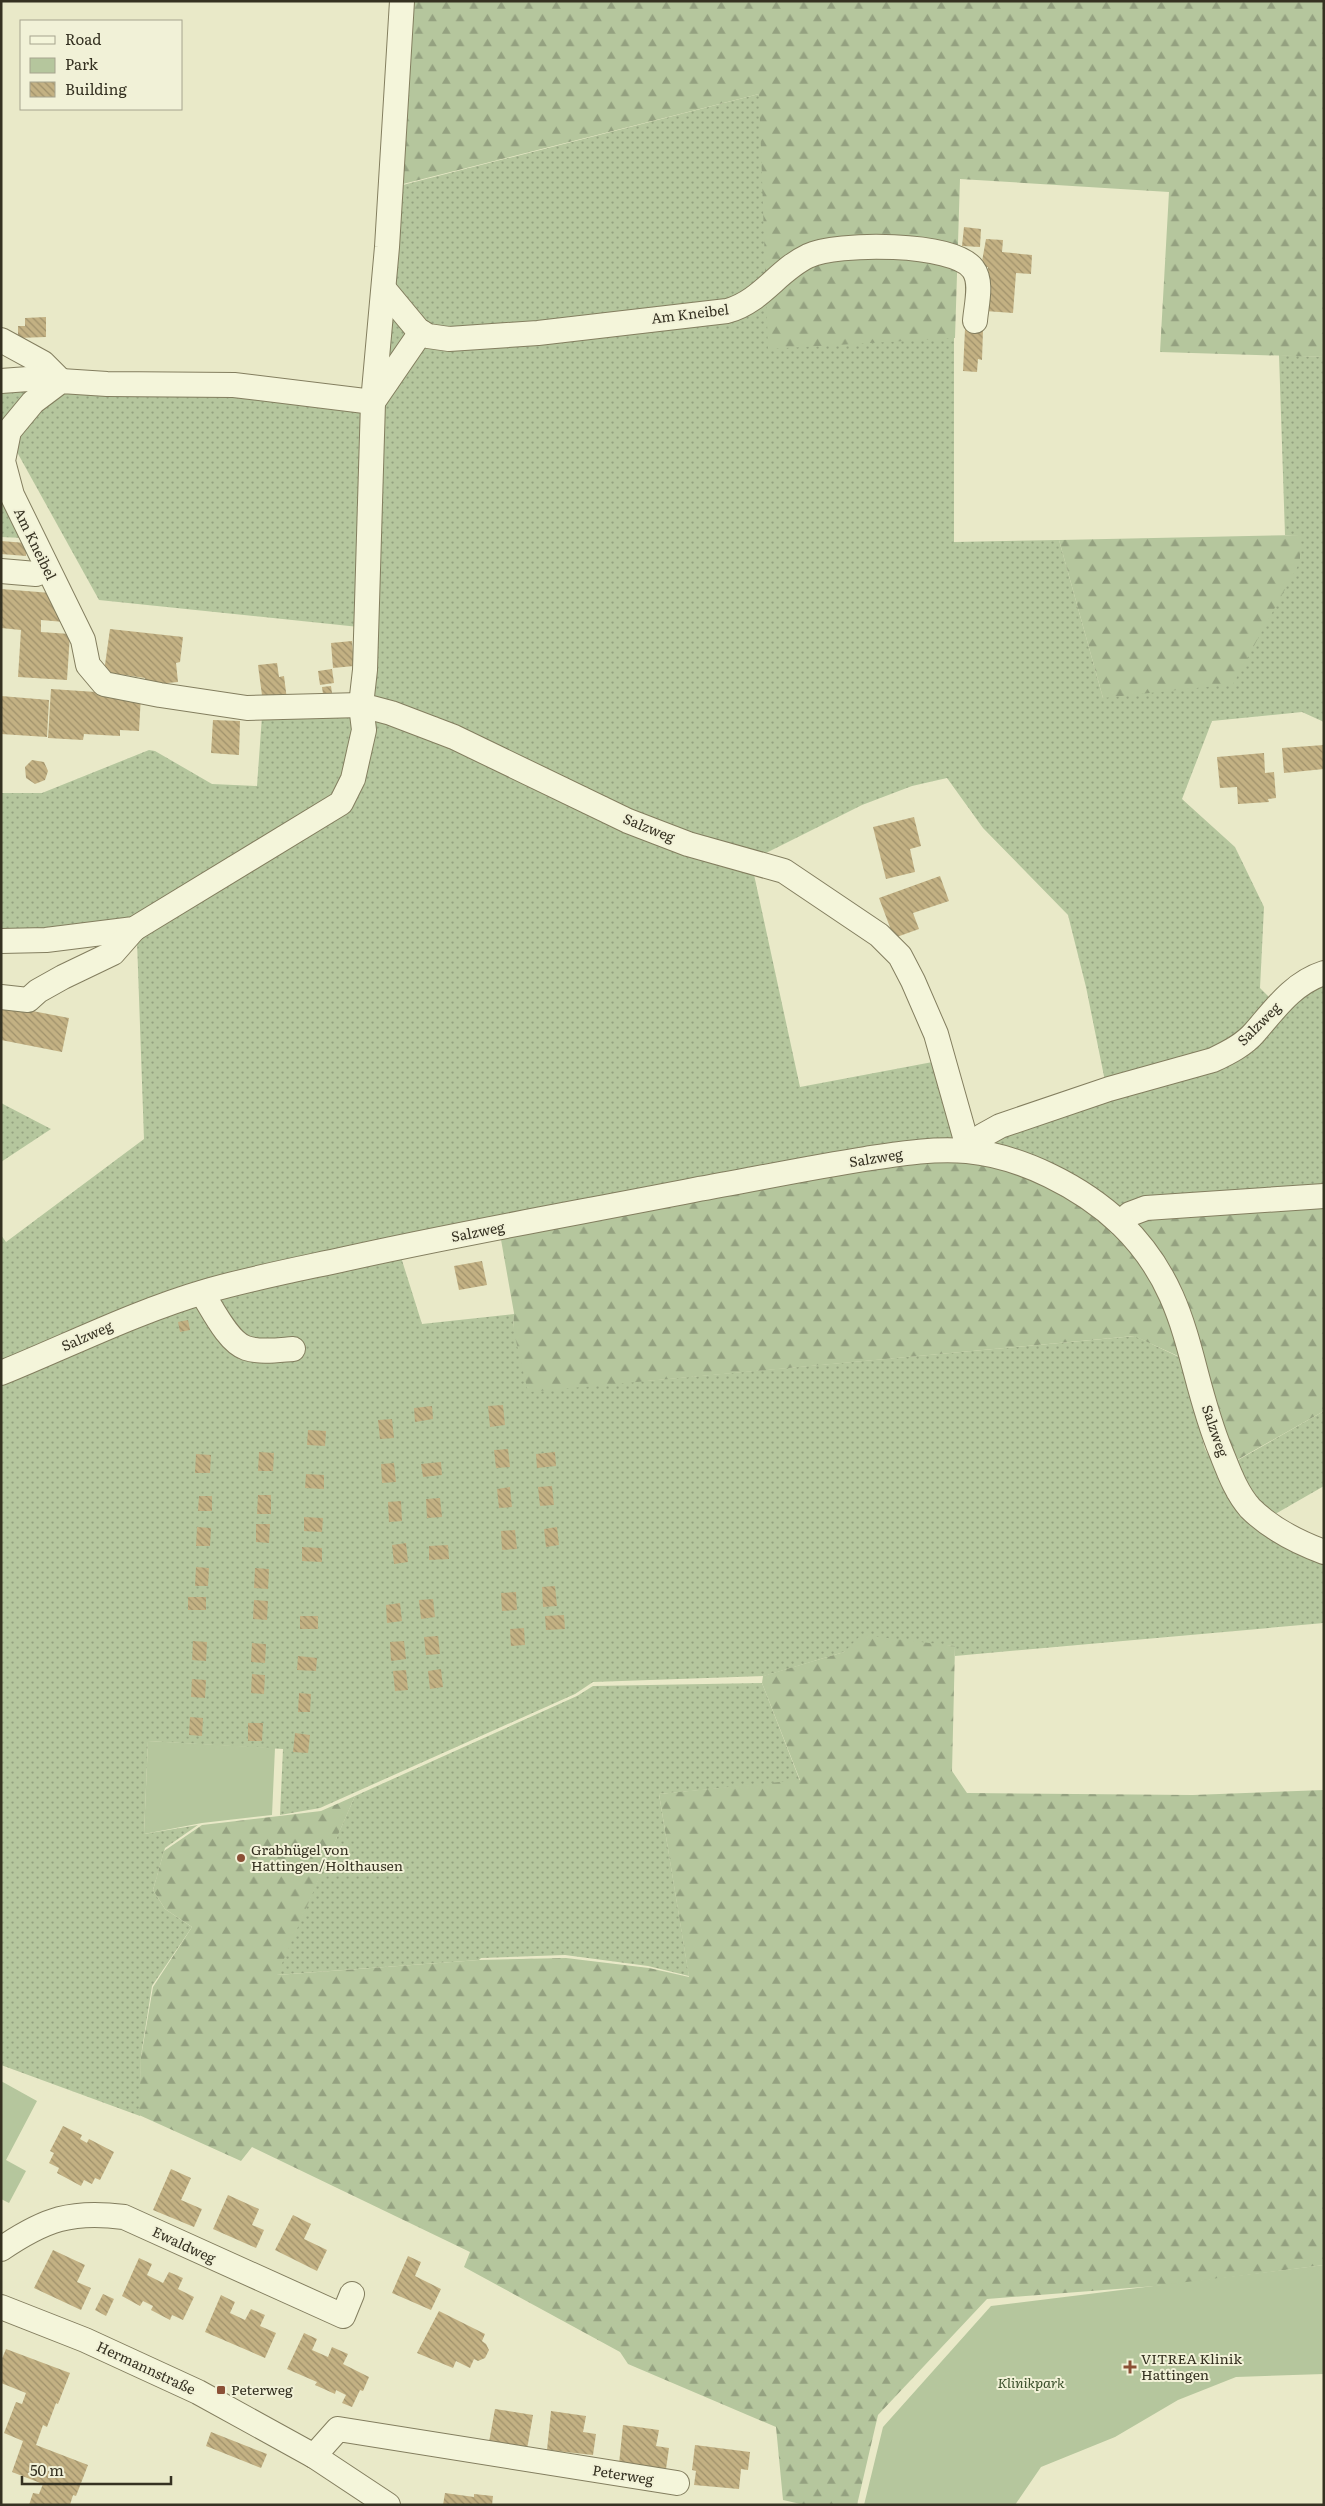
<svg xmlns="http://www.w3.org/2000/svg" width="1325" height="2506" font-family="Literata,serif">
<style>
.grass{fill:url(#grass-dots)}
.forest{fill:url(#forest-firs)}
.park{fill:#b5c69d}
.building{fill:url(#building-back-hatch)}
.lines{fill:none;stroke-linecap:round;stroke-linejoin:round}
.minor-casing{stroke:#837e5f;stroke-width:26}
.minor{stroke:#f4f5da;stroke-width:24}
.poi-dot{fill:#8b5036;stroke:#f1f1d7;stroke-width:2}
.labels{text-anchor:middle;stroke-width:4;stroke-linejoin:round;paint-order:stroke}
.street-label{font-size:14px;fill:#353121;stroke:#f1f1d7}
.poi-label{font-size:14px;fill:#353121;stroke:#f1f1d7;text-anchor:start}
.park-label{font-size:14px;font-style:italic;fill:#3a4f2a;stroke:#f1f1d7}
</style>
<defs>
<pattern id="grass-dots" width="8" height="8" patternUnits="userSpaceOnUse" patternTransform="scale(1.25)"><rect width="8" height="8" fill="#b5c69d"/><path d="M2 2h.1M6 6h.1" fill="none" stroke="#94a180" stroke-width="1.8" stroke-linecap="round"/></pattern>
<pattern id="forest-firs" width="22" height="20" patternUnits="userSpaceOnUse" patternTransform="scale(1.25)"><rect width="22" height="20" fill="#b5c69d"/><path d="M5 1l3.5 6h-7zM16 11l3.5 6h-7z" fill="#94a180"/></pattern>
<pattern id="building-back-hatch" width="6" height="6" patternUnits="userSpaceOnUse" patternTransform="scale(1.25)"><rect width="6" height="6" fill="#c3b183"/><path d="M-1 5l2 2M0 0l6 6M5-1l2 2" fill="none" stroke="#9f916b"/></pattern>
</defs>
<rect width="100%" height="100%" fill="#e9e9c8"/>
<g class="grass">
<path d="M 759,94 L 954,337 L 954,542 L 1059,540 L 1103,698 L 1300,535 L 1285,535 L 1279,355 L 1324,357 L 1324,722 L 1302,712 L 1212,721 L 1182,799 L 1235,847 L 1264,907 L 1260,988 L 1275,1003 L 1240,1041 L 1106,1086 L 1086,987 L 1068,915 L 983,828 L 947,778 L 912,786 L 862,805 L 766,853 L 753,870 L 800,1087 L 938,1061 L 955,1137 L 737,1172 L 402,1239 L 1,1363 L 1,1235 L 6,1242 L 144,1139 L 137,941 L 346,807 L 381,396 L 428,332 L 391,294 L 395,187 Z"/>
<path d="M 385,298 L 413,334 L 384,376 Z"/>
<path d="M 45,386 L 1,433 L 1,388 Z"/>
<path d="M 235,389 L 368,410 L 359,627 L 99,600 L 12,443 L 48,392 Z"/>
<path d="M 1,480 L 24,538 L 1,537 Z"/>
<path d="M 345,715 L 351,718 L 354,742 L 333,802 L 126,923 L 1,933 L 1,793 L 42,793 L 149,750 L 155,751 L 212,784 L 257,786 L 262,716 Z"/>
<path d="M 1324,976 L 1324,1194 L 1109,1209 L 982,1144 L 1214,1062 Z"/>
<path d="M 1,1103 L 51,1129 L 1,1162 Z"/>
<path d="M 400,1254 L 422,1324 L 514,1314 L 513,1328 L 645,1381 L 1135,1336 L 1181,1358 L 1205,1449 L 1229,1492 L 1324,1559 L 1324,1623 L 955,1656 L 955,1646 L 864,1641 L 844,1652 L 764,1676 L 593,1682 L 575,1694 L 320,1808 L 280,1815 L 283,1749 L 148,1741 L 144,1834 L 198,1825 L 165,1848 L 153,1890 L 165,1909 L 192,1927 L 152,1986 L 141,2056 L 140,2116 L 1,2065 L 1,1379 L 164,1313 Z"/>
<path d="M 1324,1411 L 1324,1486 L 1270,1517 L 1231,1464 Z"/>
<path d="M 762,1683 L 800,1781 L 659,1794 L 689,1976 L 648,1966 L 565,1955 L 481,1958 L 479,1960 L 276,1975 L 355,1796 L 577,1696 L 593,1686 Z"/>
</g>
<g class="forest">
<path d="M 400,1 L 1324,1 L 1324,357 L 1160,352 L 1169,192 L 960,179 L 955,338 L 768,349 L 759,94 L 395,186 Z"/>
<path d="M 1300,535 L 1300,562 L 1233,684 L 1103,698 L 1059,540 Z"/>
<path d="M 971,1151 L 1062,1189 L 1116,1232 L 1144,1210 L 1324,1198 L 1324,1411 L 1230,1464 L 1200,1366 L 1134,1336 L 528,1392 L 513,1328 L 514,1313 L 500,1234 Z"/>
<path d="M 861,1635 L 955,1646 L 952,1771 L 967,1793 L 1193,1795 L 1324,1790 L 1324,2265 L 1169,2285 L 987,2299 L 878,2415 L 857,2505 L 805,2505 L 783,2500 L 776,2427 L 628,2364 L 620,2352 L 464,2267 L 470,2252 L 252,2147 L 241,2161 L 139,2115 L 141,2057 L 153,1987 L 192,1927 L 165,1909 L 153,1890 L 164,1851 L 202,1825 L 321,1811 L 355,1796 L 277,1975 L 479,1960 L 566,1958 L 649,1968 L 689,1977 L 659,1794 L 800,1780 L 762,1683 L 763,1676 L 844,1652 Z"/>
</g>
<g class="park">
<path d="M 148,1741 L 275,1748 L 272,1815 L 202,1823 L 144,1834 Z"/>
<path d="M 1,2081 L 37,2101 L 6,2160 L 26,2171 L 9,2203 L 1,2199 Z"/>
<path d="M 1324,2265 L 1324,2374 L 1236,2377 L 1178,2400 L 1115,2437 L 1041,2467 L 1015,2505 L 864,2505 L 883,2427 L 991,2306 Z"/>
</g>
<g class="building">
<path d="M 964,227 L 981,229 L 980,247 L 962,246 Z"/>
<path d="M 986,239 L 1003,240 L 1002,252 L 1032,255 L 1031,274 L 1016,273 L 1013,313 L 985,311 L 988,267 L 981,267 Z"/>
<path d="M 46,317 L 46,337 L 18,338 L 18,326 L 25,326 L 25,318 Z"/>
<path d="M 965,329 L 983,330 L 982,360 L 978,359 L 977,372 L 963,371 Z"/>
<path d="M 1,541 L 26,543 L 26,556 L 1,554 Z"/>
<path d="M 1,589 L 51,593 L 64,622 L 41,620 L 41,632 L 70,634 L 67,680 L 18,677 L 21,630 L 1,628 Z"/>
<path d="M 110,629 L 183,637 L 180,662 L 176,663 L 178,682 L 146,685 L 145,678 L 104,672 Z"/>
<path d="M 352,641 L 354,666 L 333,668 L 331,643 Z"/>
<path d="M 277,663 L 279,677 L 284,676 L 287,700 L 263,703 L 258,665 Z"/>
<path d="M 332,669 L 334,683 L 320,685 L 318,671 Z"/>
<path d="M 331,686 L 332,693 L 323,694 L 322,687 Z"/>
<path d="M 51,689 L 141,695 L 139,731 L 120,730 L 120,736 L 84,734 L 83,740 L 48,738 Z"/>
<path d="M 1,696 L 49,700 L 47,737 L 1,734 Z"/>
<path d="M 213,720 L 240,721 L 239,755 L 211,753 Z"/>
<path d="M 1324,745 L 1324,769 L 1284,773 L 1282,748 Z"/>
<path d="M 1264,753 L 1265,773 L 1274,772 L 1276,798 L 1268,799 L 1269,802 L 1238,804 L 1237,787 L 1220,788 L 1217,757 Z"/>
<path d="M 32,760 L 44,762 L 48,771 L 45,780 L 35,784 L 26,778 L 25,767 Z"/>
<path d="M 914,817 L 921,846 L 910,849 L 915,872 L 886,879 L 873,827 Z"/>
<path d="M 940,876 L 949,901 L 913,913 L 919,929 L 894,938 L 879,898 Z"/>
<path d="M 1,1005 L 69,1018 L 62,1052 L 1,1040 Z"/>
<path d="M 482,1261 L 487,1285 L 459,1290 L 454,1266 Z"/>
<path d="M 188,1320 L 190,1330 L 180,1332 L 178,1322 Z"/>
<path d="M 503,1405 L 505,1425 L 490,1427 L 488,1406 Z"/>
<path d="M 432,1406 L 433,1419 L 415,1422 L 414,1408 Z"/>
<path d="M 392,1419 L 394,1438 L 380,1439 L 378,1420 Z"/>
<path d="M 308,1430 L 326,1431 L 325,1446 L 307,1445 Z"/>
<path d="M 508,1449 L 510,1467 L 496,1468 L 494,1450 Z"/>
<path d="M 259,1452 L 274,1453 L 273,1471 L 258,1471 Z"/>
<path d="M 555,1452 L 556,1466 L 537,1468 L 536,1454 Z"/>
<path d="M 196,1454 L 211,1455 L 210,1473 L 195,1473 Z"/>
<path d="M 441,1462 L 442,1475 L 423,1477 L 421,1464 Z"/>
<path d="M 394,1463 L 396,1482 L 382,1483 L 381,1464 Z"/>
<path d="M 306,1474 L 324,1475 L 324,1489 L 305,1488 Z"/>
<path d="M 552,1486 L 554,1505 L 540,1506 L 538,1487 Z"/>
<path d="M 510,1487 L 512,1507 L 499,1508 L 497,1489 Z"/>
<path d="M 258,1495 L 271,1495 L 271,1514 L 257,1514 Z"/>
<path d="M 199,1496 L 212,1496 L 212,1511 L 198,1511 Z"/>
<path d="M 440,1498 L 442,1517 L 427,1518 L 426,1499 Z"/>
<path d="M 401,1501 L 402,1521 L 389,1522 L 388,1502 Z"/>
<path d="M 304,1517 L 323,1518 L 322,1532 L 304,1531 Z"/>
<path d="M 256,1524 L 270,1524 L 269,1543 L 256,1542 Z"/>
<path d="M 197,1527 L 211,1528 L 210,1546 L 196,1546 Z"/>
<path d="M 557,1527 L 559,1545 L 546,1547 L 544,1529 Z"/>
<path d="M 515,1530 L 517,1549 L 502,1550 L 501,1531 Z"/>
<path d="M 406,1543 L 408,1562 L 394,1564 L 392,1545 Z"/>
<path d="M 448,1545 L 449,1559 L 429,1560 L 429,1546 Z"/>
<path d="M 302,1547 L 322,1548 L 322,1562 L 302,1561 Z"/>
<path d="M 196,1567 L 209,1568 L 208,1586 L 195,1586 Z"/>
<path d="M 255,1568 L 269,1569 L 268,1589 L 254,1588 Z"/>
<path d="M 555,1586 L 557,1606 L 543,1607 L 542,1587 Z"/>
<path d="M 516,1592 L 517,1610 L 502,1611 L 501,1593 Z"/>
<rect x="188" y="1597" width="18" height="13"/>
<path d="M 433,1599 L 435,1617 L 421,1619 L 419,1600 Z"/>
<path d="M 254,1600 L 268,1601 L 267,1620 L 253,1619 Z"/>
<path d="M 400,1603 L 402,1621 L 387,1623 L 386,1605 Z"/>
<path d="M 564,1615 L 565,1629 L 546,1630 L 545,1616 Z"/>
<rect x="300" y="1616" width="18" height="13"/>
<path d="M 524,1628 L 525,1645 L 511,1646 L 510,1629 Z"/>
<path d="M 438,1636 L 440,1654 L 426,1655 L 424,1637 Z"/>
<path d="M 193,1641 L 207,1642 L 206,1661 L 192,1660 Z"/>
<path d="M 404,1641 L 406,1659 L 391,1661 L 390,1642 Z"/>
<path d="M 252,1643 L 266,1644 L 265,1663 L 251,1662 Z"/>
<path d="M 298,1656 L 317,1658 L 316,1671 L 297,1670 Z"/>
<path d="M 441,1669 L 443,1687 L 430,1689 L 428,1671 Z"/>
<path d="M 406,1670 L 408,1690 L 395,1691 L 393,1671 Z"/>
<path d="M 252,1674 L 265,1675 L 264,1694 L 251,1693 Z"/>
<path d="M 192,1679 L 206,1680 L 205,1698 L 191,1697 Z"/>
<path d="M 299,1693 L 311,1694 L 310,1712 L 298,1712 Z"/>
<path d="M 190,1717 L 203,1718 L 202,1736 L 189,1735 Z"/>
<path d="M 248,1723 L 263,1723 L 262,1741 L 248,1741 Z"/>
<path d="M 295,1733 L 310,1735 L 308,1753 L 293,1752 Z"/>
<path d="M 63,2126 L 82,2135 L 80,2139 L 87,2143 L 89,2139 L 114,2152 L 100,2180 L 95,2178 L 92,2184 L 84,2180 L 81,2186 L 57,2173 L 59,2168 L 49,2163 L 54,2153 L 50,2151 Z"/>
<path d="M 171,2169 L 191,2178 L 181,2200 L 202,2209 L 194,2227 L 153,2210 Z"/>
<path d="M 228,2195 L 259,2209 L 252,2225 L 264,2230 L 256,2248 L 213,2229 Z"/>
<path d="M 293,2215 L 311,2224 L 304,2239 L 327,2250 L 317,2271 L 275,2250 Z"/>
<path d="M 53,2250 L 85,2265 L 77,2282 L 91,2288 L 81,2310 L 34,2288 Z"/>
<path d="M 408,2256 L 421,2262 L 415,2276 L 441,2289 L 431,2310 L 392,2293 Z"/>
<path d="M 139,2258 L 152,2264 L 147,2275 L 163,2283 L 169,2272 L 183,2278 L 178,2289 L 194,2297 L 183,2320 L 172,2315 L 170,2320 L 151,2310 L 153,2306 L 143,2301 L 140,2306 L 122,2296 Z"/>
<path d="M 103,2294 L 114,2299 L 106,2316 L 95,2310 Z"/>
<path d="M 221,2295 L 235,2302 L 230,2313 L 245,2320 L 251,2309 L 265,2315 L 260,2326 L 276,2333 L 265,2358 L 205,2332 Z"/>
<path d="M 439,2311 L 485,2334 L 482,2341 L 486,2344 L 489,2350 L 485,2358 L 478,2361 L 474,2359 L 470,2368 L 456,2361 L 453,2368 L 417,2353 Z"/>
<path d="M 304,2333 L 317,2339 L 312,2350 L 328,2357 L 332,2347 L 348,2354 L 343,2364 L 369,2377 L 363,2391 L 360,2390 L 352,2407 L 342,2403 L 346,2395 L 336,2390 L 335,2394 L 315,2385 L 317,2382 L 287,2369 Z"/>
<path d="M 6,2349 L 70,2373 L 58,2404 L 56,2403 L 47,2427 L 43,2425 L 36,2445 L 88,2465 L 76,2496 L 73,2495 L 70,2505 L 29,2505 L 33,2493 L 39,2494 L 43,2484 L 12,2472 L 23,2441 L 4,2433 L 16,2402 L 22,2404 L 26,2393 L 1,2383 L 1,2361 Z"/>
<path d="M 495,2409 L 533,2415 L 527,2449 L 489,2442 Z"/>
<path d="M 551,2411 L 586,2416 L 583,2432 L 596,2434 L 593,2455 L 547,2450 Z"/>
<path d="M 623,2425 L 659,2430 L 656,2446 L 669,2448 L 666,2469 L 619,2464 Z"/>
<path d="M 211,2432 L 267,2454 L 261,2468 L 206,2446 Z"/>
<path d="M 695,2445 L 750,2452 L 748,2470 L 741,2469 L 739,2489 L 694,2485 L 696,2471 L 692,2470 Z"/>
<path d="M 445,2493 L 474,2497 L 474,2494 L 493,2496 L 492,2505 L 443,2505 Z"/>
</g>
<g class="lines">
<g class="minor-casing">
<g id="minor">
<path d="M 384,289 L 418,330 L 428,336 L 449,339 L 538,333 L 727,311 C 761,302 778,270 808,256 C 836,242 954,242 973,269 C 983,282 976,306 975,321"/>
<path d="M 421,332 L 373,402 L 234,385 L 107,384 L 61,381 L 33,402 L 9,431 L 3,461 L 12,495 L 83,640 L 88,665 L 104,684 L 160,695 L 247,708 L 361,705 L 391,713 L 454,737 L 628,821 L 688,844 L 784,871 L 879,935 L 900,956 L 913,981 L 936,1034 L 969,1151"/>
<path d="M 1,340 L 43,363 L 61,381"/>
<path d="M 1,381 L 42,378 L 61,381"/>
<path d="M 1,571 L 36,574 L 47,569"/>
<path d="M 1,941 L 46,940 L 134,929 L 341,803 L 353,779 L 364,730 L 361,705 L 365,670 L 373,402 L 387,247 L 402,1"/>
<path d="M 1,997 L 28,1000 L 38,991 L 63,977 L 113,953 L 134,929"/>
<path d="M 969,1151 L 982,1136 L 1000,1126 L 1109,1089 L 1213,1060 C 1228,1053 1244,1045 1255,1032 C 1275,1009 1293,983 1324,973"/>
<path d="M 1120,1223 L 1130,1214 L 1146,1208 L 1324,1196"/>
<path d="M 202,1293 C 212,1308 228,1342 246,1348 C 260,1353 279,1350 293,1349"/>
<path d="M 1,1373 C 70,1345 135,1312 207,1291 C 252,1278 299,1269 345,1259 C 461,1233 577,1213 694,1190 C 751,1180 807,1168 865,1159 C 898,1154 932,1148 967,1151 C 1021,1156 1082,1187 1121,1224 C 1193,1294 1186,1368 1221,1452 C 1229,1472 1236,1492 1250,1508 C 1271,1529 1297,1542 1324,1552"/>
<path d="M 1,2249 C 45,2219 72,2210 124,2217 L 343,2316 L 352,2294"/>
<path d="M 1,2307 L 85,2340 L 198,2392 L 314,2456 L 388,2505"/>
<path d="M 314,2456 L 338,2429 L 677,2483"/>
</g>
</g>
<use href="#minor" class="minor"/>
</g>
<g class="poi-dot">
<circle cx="241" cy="1858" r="5"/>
<path d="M1127.5 2359.5h5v5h5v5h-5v5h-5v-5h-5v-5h5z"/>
<rect x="216" y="2385" width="10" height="10" rx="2.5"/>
</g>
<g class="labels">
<g class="street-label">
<text transform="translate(690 314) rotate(-7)" y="5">Am Kneibel</text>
<text transform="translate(35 544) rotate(64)" y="5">Am Kneibel</text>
<text transform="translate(649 828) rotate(22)" y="5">Salzweg</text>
<text transform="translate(1259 1024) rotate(-45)" y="5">Salzweg</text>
<text transform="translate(876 1158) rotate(-9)" y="5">Salzweg</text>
<text transform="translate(478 1232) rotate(-11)" y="5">Salzweg</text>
<text transform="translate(87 1336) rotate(-24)" y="5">Salzweg</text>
<text transform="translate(1215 1431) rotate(71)" y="5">Salzweg</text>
<text transform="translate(184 2245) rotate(25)" y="5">Ewaldweg</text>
<text transform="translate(146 2368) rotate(25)" y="5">Hermannstraße</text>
<text transform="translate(623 2475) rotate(9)" y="5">Peterweg</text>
</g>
<g class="poi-label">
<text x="251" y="1855">Grabhügel von<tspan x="251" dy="16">Hattingen/Holthausen</tspan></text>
<text x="1141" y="2364">VITREA Klinik<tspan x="1141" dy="16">Hattingen</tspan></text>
<text x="231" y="2395">Peterweg</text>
</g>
<g class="park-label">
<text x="1031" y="2388">Klinikpark</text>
</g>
</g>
<rect width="1325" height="2506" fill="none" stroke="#353121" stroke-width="5"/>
<rect x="20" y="20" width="162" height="90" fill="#f1f1d7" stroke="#a6a48e"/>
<rect x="30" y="36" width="25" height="8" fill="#f4f5da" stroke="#a6a48e"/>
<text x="65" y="45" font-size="15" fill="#353121">Road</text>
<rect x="30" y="58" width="25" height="15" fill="#b5c69d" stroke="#a6a48e"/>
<text x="65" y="70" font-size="15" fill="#353121">Park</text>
<rect x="30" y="82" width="25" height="15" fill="url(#building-back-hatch)" stroke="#a6a48e"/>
<text x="65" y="95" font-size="15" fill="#353121">Building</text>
<path d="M22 2476v8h149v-8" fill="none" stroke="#353121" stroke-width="2.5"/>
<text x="30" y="2476" font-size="15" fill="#353121" stroke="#f1f1d7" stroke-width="4" paint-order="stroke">50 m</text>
</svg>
